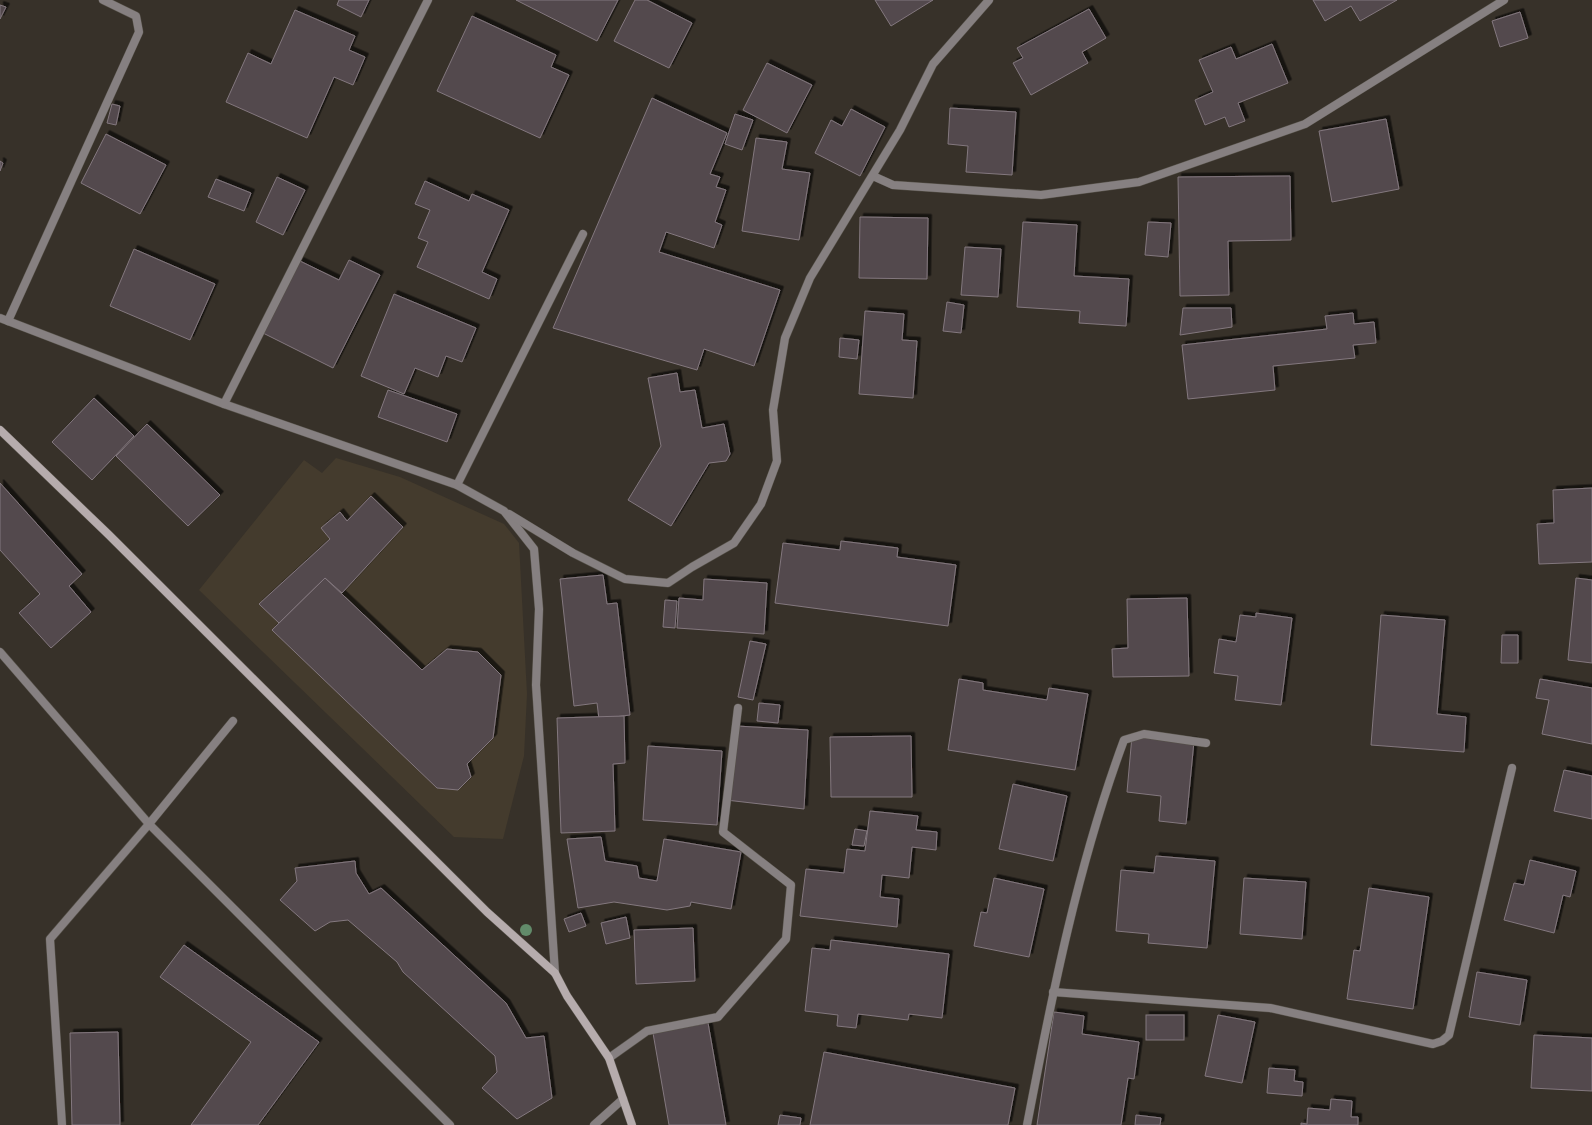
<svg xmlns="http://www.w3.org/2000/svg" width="1592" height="1125" font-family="'IBM Plex Sans',sans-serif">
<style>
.built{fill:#443b2d}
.building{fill:#53484e;stroke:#83787e;filter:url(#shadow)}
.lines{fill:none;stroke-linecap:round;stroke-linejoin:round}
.service-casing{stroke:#555048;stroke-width:9}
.minor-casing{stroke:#555048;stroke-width:9}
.secondary-casing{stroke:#555048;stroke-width:9}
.service{stroke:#868081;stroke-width:8}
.minor{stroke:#868081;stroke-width:8}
.secondary{stroke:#b6acad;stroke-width:8}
.tree{fill:#628b6a}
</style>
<defs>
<filter id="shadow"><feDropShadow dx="3.5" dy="-3.5" stdDeviation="0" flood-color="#0009"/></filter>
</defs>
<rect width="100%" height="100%" fill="#373129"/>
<path class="built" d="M 336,458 L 400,477 L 504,524 L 519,543 L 527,694 L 524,756 L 503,839 L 454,837 L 199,590 L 304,460 L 322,473 Z"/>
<g class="building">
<path d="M 339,0 L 369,0 L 361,17 L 337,5 Z"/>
<path d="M 516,0 L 618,0 L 597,41 Z"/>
<path d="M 635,0 L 647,0 L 692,23 L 669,68 L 614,41 Z"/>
<path d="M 875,0 L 933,0 L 891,26 Z"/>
<path d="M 1313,0 L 1397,0 L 1360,21 L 1351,6 L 1325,21 Z"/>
<path d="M 0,5 L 6,7 L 0,19 Z"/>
<path d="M 1089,9 L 1106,38 L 1082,52 L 1088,63 L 1031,95 L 1013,63 L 1023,58 L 1017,48 Z"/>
<path d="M 295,10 L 355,36 L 349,50 L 365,57 L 353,85 L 334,77 L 307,138 L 226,102 L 248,53 L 271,64 Z"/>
<path d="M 1520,12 L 1528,38 L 1500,47 L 1492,21 Z"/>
<path d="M 472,16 L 556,55 L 551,67 L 569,75 L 540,138 L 437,91 Z"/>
<path d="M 1272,44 L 1288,83 L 1238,103 L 1245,121 L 1229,127 L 1225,117 L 1205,125 L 1195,100 L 1213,92 L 1199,60 L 1231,47 L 1236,59 Z"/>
<path d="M 767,63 L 812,85 L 787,133 L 743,110 Z"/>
<path d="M 652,98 L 727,133 L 710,174 L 720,177 L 716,187 L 726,190 L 715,222 L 722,225 L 714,248 L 666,232 L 659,252 L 780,290 L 754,366 L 704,349 L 697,370 L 553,328 Z"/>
<path d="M 112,104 L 120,106 L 116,125 L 107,123 Z"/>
<path d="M 950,108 L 1016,112 L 1012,175 L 966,172 L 968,146 L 948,144 Z"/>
<path d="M 851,109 L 885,127 L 860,176 L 815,153 L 831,120 L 842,126 Z"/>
<path d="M 735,114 L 753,120 L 742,150 L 725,144 Z"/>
<path d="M 1386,119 L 1399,189 L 1332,202 L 1319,131 Z"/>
<path d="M 106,134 L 166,165 L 140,214 L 81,183 Z"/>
<path d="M 756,138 L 787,142 L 782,169 L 810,173 L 799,240 L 742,231 Z"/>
<path d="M 0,161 L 3,163 L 0,171 Z"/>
<path d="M 1290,176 L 1291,240 L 1228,241 L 1229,295 L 1180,296 L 1178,177 Z"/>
<path d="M 277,177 L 305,190 L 283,235 L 256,222 Z"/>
<path d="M 216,179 L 251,193 L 244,211 L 208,197 Z"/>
<path d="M 425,181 L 469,201 L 472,194 L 509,210 L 482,272 L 497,279 L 489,299 L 417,267 L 428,242 L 418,238 L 430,210 L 415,204 Z"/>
<path d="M 860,217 L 928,218 L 927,279 L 859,278 Z"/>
<path d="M 1023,222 L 1077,225 L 1074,276 L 1129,279 L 1126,326 L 1079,323 L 1080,311 L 1017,307 Z"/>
<path d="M 1148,222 L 1171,223 L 1168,257 L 1145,255 Z"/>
<path d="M 965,247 L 1001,249 L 998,297 L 961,295 Z"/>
<path d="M 134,249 L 215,284 L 190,340 L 110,306 Z"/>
<path d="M 349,260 L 380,275 L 333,368 L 263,333 L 300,261 L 339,280 Z"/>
<path d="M 394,294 L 476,328 L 462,362 L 446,356 L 438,377 L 415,368 L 404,394 L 361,376 Z"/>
<path d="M 947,302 L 964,305 L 961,333 L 943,331 Z"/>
<path d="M 1183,308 L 1231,308 L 1232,327 L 1180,335 Z"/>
<path d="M 865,311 L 904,314 L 902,340 L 917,341 L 913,398 L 859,394 Z"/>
<path d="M 1353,313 L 1354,324 L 1374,322 L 1376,343 L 1353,345 L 1355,358 L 1273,366 L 1275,390 L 1188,399 L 1182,345 L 1327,329 L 1325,316 Z"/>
<path d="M 840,338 L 859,340 L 857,359 L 839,357 Z"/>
<path d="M 677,373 L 680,392 L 695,390 L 702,428 L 724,424 L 730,454 L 726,461 L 709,463 L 671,526 L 628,500 L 661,446 L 648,378 Z"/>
<path d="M 388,390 L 457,414 L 447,442 L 378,417 Z"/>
<path d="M 94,398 L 134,436 L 92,480 L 52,442 Z"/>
<path d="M 147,424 L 220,495 L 188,526 L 116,456 Z"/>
<path d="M 0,483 L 82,574 L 69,586 L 91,612 L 51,648 L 19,613 L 40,594 L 0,550 Z"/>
<path d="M 1592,488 L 1592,562 L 1539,564 L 1537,524 L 1554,523 L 1553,490 Z"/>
<path d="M 371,496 L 403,527 L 342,593 L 325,578 L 279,623 L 259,604 L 330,539 L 321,528 L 340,512 L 347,521 Z"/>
<path d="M 841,541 L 898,548 L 897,557 L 956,565 L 948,626 L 775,603 L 783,543 L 840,550 Z"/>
<path d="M 603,575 L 607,604 L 617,603 L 630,715 L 599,719 L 597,703 L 574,706 L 560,579 Z"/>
<path d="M 325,578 L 422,670 L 447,649 L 478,652 L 501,675 L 493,738 L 467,764 L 471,777 L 458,790 L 437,788 L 272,630 Z"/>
<path d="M 1576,578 L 1592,580 L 1592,663 L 1568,660 Z"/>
<path d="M 704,579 L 767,583 L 764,634 L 677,628 L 679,598 L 703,600 Z"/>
<path d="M 1187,598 L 1189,676 L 1113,677 L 1112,649 L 1128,648 L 1127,599 Z"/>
<path d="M 665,600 L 677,601 L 675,628 L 663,627 Z"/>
<path d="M 1256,613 L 1292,618 L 1281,705 L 1235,700 L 1238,676 L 1214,673 L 1219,639 L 1236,642 L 1240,615 L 1256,617 Z"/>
<path d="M 1381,615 L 1445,620 L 1437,714 L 1466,717 L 1464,752 L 1371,745 Z"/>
<path d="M 1502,635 L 1518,635 L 1518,663 L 1501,663 Z"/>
<path d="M 750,641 L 766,644 L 753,700 L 738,697 Z"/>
<path d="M 959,679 L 983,683 L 983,690 L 1047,700 L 1049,688 L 1088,694 L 1075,770 L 948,750 Z"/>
<path d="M 1540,679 L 1592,688 L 1592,744 L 1542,734 L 1549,700 L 1536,698 Z"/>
<path d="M 759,703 L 780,705 L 778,723 L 757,721 Z"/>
<path d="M 624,716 L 625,763 L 613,764 L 615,831 L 561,833 L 557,718 Z"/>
<path d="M 736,726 L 808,730 L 804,809 L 726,800 Z"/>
<path d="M 911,736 L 912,797 L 831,797 L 830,737 Z"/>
<path d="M 1132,736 L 1194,741 L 1186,824 L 1159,821 L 1161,796 L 1127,792 Z"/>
<path d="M 648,746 L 722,751 L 717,825 L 643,820 Z"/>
<path d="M 1564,770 L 1592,776 L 1592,819 L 1554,811 Z"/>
<path d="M 1013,784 L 1067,796 L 1053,861 L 999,849 Z"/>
<path d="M 870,811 L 918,816 L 916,830 L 937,832 L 936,850 L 912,847 L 909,878 L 882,875 L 880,897 L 899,899 L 897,927 L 800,916 L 806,869 L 844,873 L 847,849 L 865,851 Z"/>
<path d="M 855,829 L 867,831 L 864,846 L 852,845 Z"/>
<path d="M 601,837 L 605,861 L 637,866 L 639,878 L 657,881 L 664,839 L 741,852 L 731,909 L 691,902 L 690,906 L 667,910 L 614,902 L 578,908 L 567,839 Z"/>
<path d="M 1156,856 L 1215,861 L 1207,948 L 1148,943 L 1149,934 L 1116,931 L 1121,870 L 1154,873 Z"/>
<path d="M 1530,860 L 1576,871 L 1570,897 L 1563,895 L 1554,933 L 1504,920 L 1514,883 L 1524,885 Z"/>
<path d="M 355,861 L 356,873 L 369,894 L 381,888 L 506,1003 L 526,1038 L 544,1036 L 552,1098 L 517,1119 L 482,1088 L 497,1072 L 495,1056 L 403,972 L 397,962 L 348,920 L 330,922 L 315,931 L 280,900 L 297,881 L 295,868 Z"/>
<path d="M 994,878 L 1044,889 L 1029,957 L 974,946 L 981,912 L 987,913 Z"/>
<path d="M 1244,878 L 1306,882 L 1302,939 L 1240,934 Z"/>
<path d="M 1369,888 L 1429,897 L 1413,1009 L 1347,999 L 1354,950 L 1360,951 Z"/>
<path d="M 581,913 L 586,926 L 569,932 L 564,919 Z"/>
<path d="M 626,917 L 630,938 L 606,944 L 601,923 Z"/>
<path d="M 693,928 L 695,981 L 636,984 L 634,930 Z"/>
<path d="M 831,940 L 949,954 L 942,1018 L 909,1014 L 908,1020 L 858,1014 L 856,1028 L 837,1026 L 838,1015 L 805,1011 L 812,948 L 830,950 Z"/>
<path d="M 184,945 L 319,1042 L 258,1125 L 191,1125 L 251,1042 L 160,977 Z"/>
<path d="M 1477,972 L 1527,980 L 1520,1025 L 1469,1017 Z"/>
<path d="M 1054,1012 L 1084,1016 L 1082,1034 L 1139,1042 L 1134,1079 L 1128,1078 L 1121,1125 L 1037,1125 Z"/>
<rect x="1146" y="1015" width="38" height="25"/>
<path d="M 1218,1015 L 1255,1022 L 1242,1083 L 1205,1076 Z"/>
<path d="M 708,1023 L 726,1125 L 669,1125 L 653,1033 Z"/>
<path d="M 118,1032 L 120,1125 L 72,1125 L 70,1033 Z"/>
<path d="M 1534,1035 L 1592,1038 L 1592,1091 L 1531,1088 Z"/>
<path d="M 824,1052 L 1015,1088 L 1008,1125 L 810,1125 Z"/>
<path d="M 1269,1068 L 1295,1070 L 1294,1081 L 1303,1082 L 1302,1096 L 1267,1093 Z"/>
<path d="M 1331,1099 L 1352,1101 L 1351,1117 L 1358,1117 L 1358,1125 L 1301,1125 L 1301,1123 L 1307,1124 L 1308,1108 L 1330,1110 Z"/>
<path d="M 780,1115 L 801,1118 L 800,1125 L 778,1125 Z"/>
<path d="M 1136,1115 L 1161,1118 L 1160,1125 L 1135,1125 Z"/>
</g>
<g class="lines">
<g class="service-casing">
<g id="service">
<path d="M 0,652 L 149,824 L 450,1125"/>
<path d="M 62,1125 L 50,939 L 149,824 L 233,721"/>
<path d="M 594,1125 L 623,1099"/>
</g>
</g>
<g class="minor-casing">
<g id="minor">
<path d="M 873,176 L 893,185 L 1041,195 L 1139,182 L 1305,124 L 1504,0"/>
<path d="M 0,318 L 224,404 L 457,485 L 504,511 L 534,549 L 539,609 L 536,685 L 555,973"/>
<path d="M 8,321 L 139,32 L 136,16 L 103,0"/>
<path d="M 224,404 L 428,0"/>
<path d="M 457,485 L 583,234"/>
<path d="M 509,514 L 573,553 L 625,579 L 668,583 L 692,567 L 734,543 L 761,504 L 777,461 L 773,410 L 785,338 L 810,278 L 900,130 L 933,64 L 989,0"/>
<path d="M 1053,992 L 1270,1008 L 1433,1044 L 1442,1041 L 1449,1035 L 1512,768"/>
<path d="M 609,1058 L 647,1031 L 718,1017 L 786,939 L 791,885 L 723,832 L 738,708"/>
<path d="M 1027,1125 C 1052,995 1078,864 1124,740 L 1144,734 L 1206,743"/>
</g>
</g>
<g class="secondary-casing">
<path id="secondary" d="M 0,430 L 109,535 L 487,912 L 555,973 L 567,996 L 609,1058 L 632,1125"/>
</g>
<use href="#service" class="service"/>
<use href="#minor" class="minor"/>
<use href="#secondary" class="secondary"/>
</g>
<circle class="tree" cx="526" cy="930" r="6"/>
</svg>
